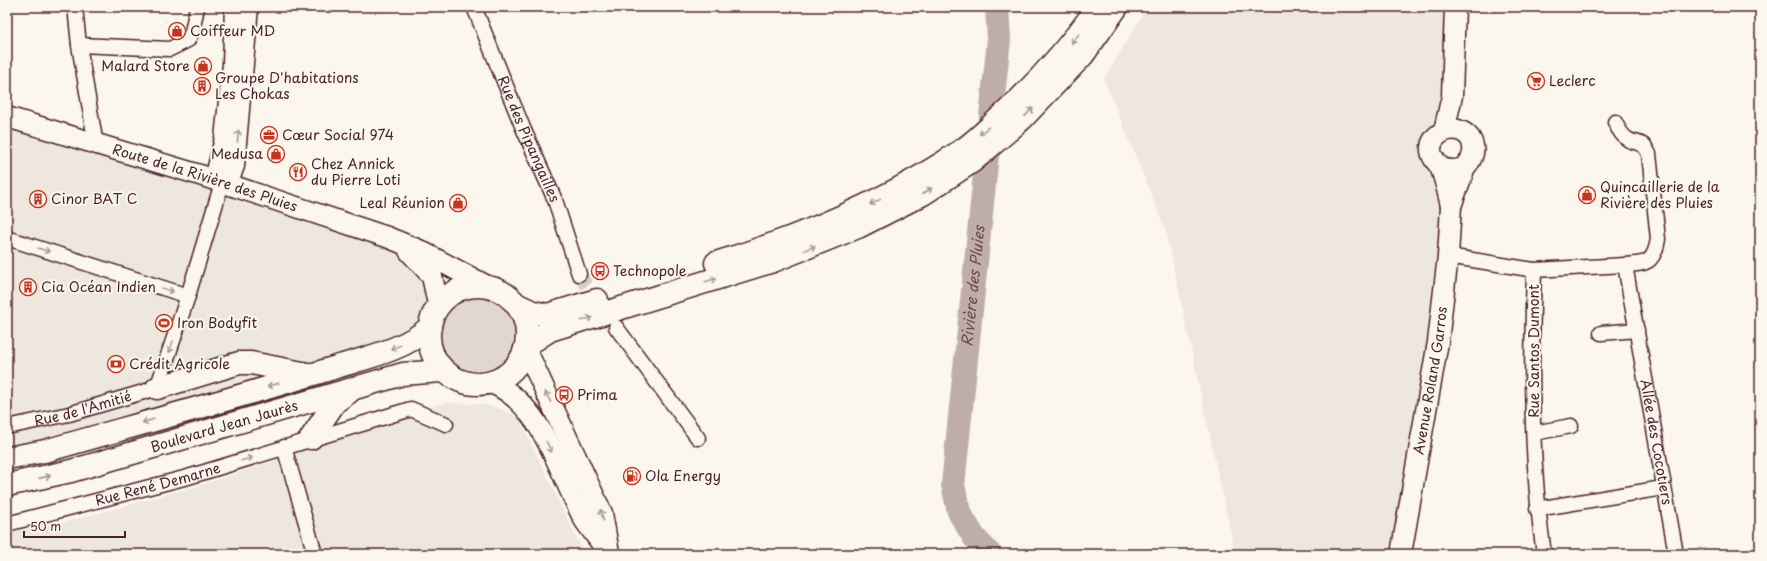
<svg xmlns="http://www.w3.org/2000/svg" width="1767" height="561" font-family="'Playpen Sans',sans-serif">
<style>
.built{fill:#eee7de}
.green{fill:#e2d7d0;stroke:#967b7e}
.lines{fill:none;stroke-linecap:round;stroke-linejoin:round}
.river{stroke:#bfadaa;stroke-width:24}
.minor-tunnel{stroke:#d8ccc5;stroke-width:14;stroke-dasharray:14 7;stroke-linecap:butt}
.minor-casing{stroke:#4a1f2b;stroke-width:17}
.tertiary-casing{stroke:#4a1f2b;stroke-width:21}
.secondary-casing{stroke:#4a1f2b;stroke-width:23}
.primary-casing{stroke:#4a1f2b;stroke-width:25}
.minor{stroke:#fbf7ec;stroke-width:14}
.tertiary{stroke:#fbf7ec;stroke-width:18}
.secondary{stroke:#fbf7ec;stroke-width:20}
.primary{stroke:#fbf7ec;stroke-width:22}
.oneway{stroke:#ab9695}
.labels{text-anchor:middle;stroke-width:4;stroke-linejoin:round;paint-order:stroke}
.poi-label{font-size:14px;fill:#4a1f2b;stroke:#fbf7ec;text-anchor:start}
.street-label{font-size:14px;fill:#4a1f2b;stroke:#fbf7ec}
.water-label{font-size:15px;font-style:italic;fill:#6d4a51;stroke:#fbf7ec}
</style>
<rect width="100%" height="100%" fill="#fbf7ec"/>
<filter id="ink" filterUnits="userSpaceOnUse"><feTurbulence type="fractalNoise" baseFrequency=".025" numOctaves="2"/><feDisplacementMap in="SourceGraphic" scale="8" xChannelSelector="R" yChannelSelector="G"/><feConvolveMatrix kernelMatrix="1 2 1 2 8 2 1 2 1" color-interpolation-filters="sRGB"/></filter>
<g filter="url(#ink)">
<g class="built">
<path d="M 1147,7 L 1455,7 L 1452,96 L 1462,132 L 1431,151 L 1457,171 L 1401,554 L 1235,554 L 1166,231 L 1104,79 Z"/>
<path d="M 7,117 L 402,244 L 438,304 L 430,327 L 7,458 Z"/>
<path d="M 443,403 L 482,404 L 504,410 L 519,418 L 584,554 L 7,554 L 7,533 L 69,521 L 198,486 Z"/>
</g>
<circle class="green" cx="477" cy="335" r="39"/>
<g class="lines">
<path class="river" id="s1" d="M 990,554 L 974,537 L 959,512 L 953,485 L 999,39 L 997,7"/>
<path class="minor-tunnel" d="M 579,274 L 600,305"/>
<g class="minor-casing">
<g id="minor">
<path d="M 75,7 L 79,45 L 96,145"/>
<path id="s2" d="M 474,7 L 523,128 L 555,200 L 579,274"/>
<path d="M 79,45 L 170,49 L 188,40 L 192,32 L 197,7"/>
<path d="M 1615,122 C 1618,129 1622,136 1629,140 C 1640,145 1642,140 1649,154 L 1658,239 C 1654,263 1647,264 1625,265"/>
<path d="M 7,238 L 188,296"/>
<path id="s3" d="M 1448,256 L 1534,270 L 1625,265 L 1676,554"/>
<path d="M 1534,270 C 1531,364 1530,460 1544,554"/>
<path d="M 616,327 L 698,438"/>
<path d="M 1601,333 L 1637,330"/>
<path id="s4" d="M 7,427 L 69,414 L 157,388 L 188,296 L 222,183"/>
<path d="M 1534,433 L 1571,426"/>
<path d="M 284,447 L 315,554"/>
<path d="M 1537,509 L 1663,488"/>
<path id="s5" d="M 7,524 L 188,477 L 411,409 L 446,424"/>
</g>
</g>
<g class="tertiary-casing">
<path id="tertiary" d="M 234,7 L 232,64 L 224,138 L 216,171 L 222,183 L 231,177 L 235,166 L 249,7"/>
</g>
<g class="secondary-casing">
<g id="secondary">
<path id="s6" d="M 7,117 L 200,175 L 387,237 L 419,250 L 487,286"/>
<path d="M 1444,131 L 1452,96 L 1455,7"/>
<path d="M 1440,167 C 1473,182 1486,138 1458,130 C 1445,127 1430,137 1431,151 C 1432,159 1437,162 1440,167 C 1445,178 1448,194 1451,206"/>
<path d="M 409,251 L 432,276 L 438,304"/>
<path d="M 526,349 L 602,513 L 609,553"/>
<path d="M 491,383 C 543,403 560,477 585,521 C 592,531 600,541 607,551"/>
<path id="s7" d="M 1401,554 L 1438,342 L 1448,256 L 1451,206 L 1465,167"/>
</g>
</g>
<g class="primary-casing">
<g id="primary">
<path d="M 716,263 C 804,236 889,201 965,148 C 979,138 991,125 1004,114 C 1040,80 1069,47 1098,7"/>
<circle cx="478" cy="335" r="49"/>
<path d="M 518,305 L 533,312 L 547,315 L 597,300"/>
<path d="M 527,345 L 550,330 L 773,261 L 858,227 L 923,194 L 973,161 L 1022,119 L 1083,55 L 1117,7"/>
<path d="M 157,388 L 239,363 L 251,363 L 308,374"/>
<path d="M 311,438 L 335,402 L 349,392"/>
<path d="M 7,458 L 45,451 C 140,424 236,398 330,369 C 363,358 403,351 430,327"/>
<path id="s8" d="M 7,485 L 71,471 L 403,374 L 441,371"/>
</g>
</g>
<use href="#minor" class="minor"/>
<use href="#tertiary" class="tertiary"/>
<use href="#secondary" class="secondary"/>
<use href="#primary" class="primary"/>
</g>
<defs><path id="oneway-shaft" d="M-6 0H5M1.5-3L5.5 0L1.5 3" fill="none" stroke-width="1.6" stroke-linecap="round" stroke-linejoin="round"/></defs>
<g class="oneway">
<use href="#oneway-shaft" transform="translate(1075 39) rotate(127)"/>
<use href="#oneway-shaft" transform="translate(1029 112) rotate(-47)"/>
<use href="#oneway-shaft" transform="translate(984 131) rotate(140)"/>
<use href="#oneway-shaft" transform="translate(238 136) rotate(-85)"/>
<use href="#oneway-shaft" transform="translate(927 191) rotate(-33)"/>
<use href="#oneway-shaft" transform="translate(875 202) rotate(154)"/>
<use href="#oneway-shaft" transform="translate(810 248) rotate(-21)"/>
<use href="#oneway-shaft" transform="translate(44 250) rotate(18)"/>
<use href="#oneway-shaft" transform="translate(711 280) rotate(-17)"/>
<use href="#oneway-shaft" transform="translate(168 290) rotate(18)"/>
<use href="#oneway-shaft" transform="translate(587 319) rotate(-17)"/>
<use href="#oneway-shaft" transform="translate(171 347) rotate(108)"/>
<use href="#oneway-shaft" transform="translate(396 347) rotate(158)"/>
<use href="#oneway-shaft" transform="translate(273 385) rotate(164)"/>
<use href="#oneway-shaft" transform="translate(548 397) rotate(-117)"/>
<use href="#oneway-shaft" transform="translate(148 421) rotate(164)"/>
<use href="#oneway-shaft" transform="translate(549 447) rotate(64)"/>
<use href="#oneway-shaft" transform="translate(247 459) rotate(-17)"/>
<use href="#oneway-shaft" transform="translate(45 477) rotate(-13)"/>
<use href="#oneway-shaft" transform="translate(602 515) rotate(-105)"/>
</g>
</g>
<defs>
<g id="shop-ring" transform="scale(0.9)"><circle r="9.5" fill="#fbf7ec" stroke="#c8321e" stroke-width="1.5"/><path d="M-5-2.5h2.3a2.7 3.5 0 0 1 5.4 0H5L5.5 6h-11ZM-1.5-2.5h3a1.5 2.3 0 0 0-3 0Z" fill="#c8321e"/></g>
<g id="supermarket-ring" transform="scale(0.9)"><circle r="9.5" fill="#fbf7ec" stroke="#c8321e" stroke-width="1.5"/><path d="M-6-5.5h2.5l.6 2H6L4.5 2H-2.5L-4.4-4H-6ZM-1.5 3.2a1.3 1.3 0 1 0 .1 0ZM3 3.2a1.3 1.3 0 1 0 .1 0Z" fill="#c8321e"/></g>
<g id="building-ring" transform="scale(0.9)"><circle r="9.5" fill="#fbf7ec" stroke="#c8321e" stroke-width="1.5"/><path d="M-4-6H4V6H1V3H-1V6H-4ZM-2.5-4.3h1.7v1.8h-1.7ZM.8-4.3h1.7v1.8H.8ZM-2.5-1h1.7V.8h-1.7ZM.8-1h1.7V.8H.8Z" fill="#c8321e"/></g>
<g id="office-ring" transform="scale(0.9)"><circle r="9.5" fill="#fbf7ec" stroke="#c8321e" stroke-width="1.5"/><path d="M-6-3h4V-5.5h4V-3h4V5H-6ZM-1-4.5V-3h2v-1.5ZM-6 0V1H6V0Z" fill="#c8321e"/></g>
<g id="restaurant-ring" transform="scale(0.9)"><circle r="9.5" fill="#fbf7ec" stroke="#c8321e" stroke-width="1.5"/><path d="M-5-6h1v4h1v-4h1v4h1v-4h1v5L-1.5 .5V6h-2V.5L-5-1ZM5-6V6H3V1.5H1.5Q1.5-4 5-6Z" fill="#c8321e"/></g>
<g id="bus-ring" transform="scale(0.9)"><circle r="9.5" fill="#fbf7ec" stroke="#c8321e" stroke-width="1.5"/><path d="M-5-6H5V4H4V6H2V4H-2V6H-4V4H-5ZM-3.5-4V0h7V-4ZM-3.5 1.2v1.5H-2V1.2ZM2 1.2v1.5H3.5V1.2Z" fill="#c8321e"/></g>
<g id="stadium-ring" transform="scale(0.9)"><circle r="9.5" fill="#fbf7ec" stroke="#c8321e" stroke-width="1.5"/><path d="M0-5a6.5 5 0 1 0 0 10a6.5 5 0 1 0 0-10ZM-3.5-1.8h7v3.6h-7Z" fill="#c8321e"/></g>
<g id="bank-ring" transform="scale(0.9)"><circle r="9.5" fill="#fbf7ec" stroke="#c8321e" stroke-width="1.5"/><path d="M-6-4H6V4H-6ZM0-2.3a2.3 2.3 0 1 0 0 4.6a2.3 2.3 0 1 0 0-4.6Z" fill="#c8321e"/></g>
<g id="fuel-ring" transform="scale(0.9)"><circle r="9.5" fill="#fbf7ec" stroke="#c8321e" stroke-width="1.5"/><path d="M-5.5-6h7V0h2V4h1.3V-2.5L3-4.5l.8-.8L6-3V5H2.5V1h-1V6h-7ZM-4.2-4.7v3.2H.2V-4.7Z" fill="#c8321e"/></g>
</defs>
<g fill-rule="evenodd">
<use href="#shop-ring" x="177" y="31"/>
<use href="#shop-ring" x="203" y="66"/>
<use href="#supermarket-ring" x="1536" y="81"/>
<use href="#building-ring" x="202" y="86"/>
<use href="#office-ring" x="269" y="135"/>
<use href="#shop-ring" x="276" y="154"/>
<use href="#restaurant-ring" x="298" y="172"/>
<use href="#shop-ring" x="1587" y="195"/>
<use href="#building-ring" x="38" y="199"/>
<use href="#shop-ring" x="458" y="203"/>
<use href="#bus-ring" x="600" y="271"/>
<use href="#building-ring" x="28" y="287"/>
<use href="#stadium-ring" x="164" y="323"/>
<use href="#bank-ring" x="116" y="364"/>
<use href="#bus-ring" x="564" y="395"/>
<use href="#fuel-ring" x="632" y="476"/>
</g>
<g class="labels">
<g class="poi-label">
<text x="190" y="36">Coiffeur MD</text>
<text x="190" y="71" text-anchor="end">Malard Store</text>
<text x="215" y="83">Groupe D'habitations<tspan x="215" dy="16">Les Chokas</tspan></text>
<text x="1549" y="86">Leclerc</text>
<text x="282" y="140">Cœur Social 974</text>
<text x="263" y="159" text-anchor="end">Medusa</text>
<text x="311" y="169">Chez Annick<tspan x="311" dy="16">du Pierre Loti</tspan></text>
<text x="1600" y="192">Quincaillerie de la<tspan x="1600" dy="16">Rivière des Pluies</tspan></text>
<text x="51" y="204">Cinor BAT C</text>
<text x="445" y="208" text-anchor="end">Leal Réunion</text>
<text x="613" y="276">Technopole</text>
<text x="41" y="292">Cia Océan Indien</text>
<text x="177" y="328">Iron Bodyfit</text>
<text x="129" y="369">Crédit Agricole</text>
<text x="577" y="400">Prima</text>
<text x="645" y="481">Ola Energy</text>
</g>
<g class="street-label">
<text dy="5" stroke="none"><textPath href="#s2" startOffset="143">Rue des Pipangailles</textPath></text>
<text dy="5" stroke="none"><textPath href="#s6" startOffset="207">Route de la Rivière des Pluies</textPath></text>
<text transform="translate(1534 351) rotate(-90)" y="5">Rue Santos Dumont</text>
<text dy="5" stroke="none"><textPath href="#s7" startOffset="176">Avenue Roland Garros</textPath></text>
<text dy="5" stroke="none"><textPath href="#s4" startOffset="78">Rue de l'Amitié</textPath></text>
<text dy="5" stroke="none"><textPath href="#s8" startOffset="225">Boulevard Jean Jaurès</textPath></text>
<text dy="5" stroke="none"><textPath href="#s3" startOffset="358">Allée des Cocotiers</textPath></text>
<text dy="5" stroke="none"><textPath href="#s5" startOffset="156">Rue René Demarne</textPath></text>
</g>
<g class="water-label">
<text dy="5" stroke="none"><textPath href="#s1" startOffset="280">Rivière des Pluies</textPath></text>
</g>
</g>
<rect width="1767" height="561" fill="none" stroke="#fbf7ec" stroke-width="24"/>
<rect x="12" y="12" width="1743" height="537" fill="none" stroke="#4a1f2b" stroke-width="1.5" filter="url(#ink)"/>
<path d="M24 531v6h101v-6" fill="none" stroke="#4a1f2b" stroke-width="2"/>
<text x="30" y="531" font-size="12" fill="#4a1f2b" stroke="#fbf7ec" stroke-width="3" paint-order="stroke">50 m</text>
</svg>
